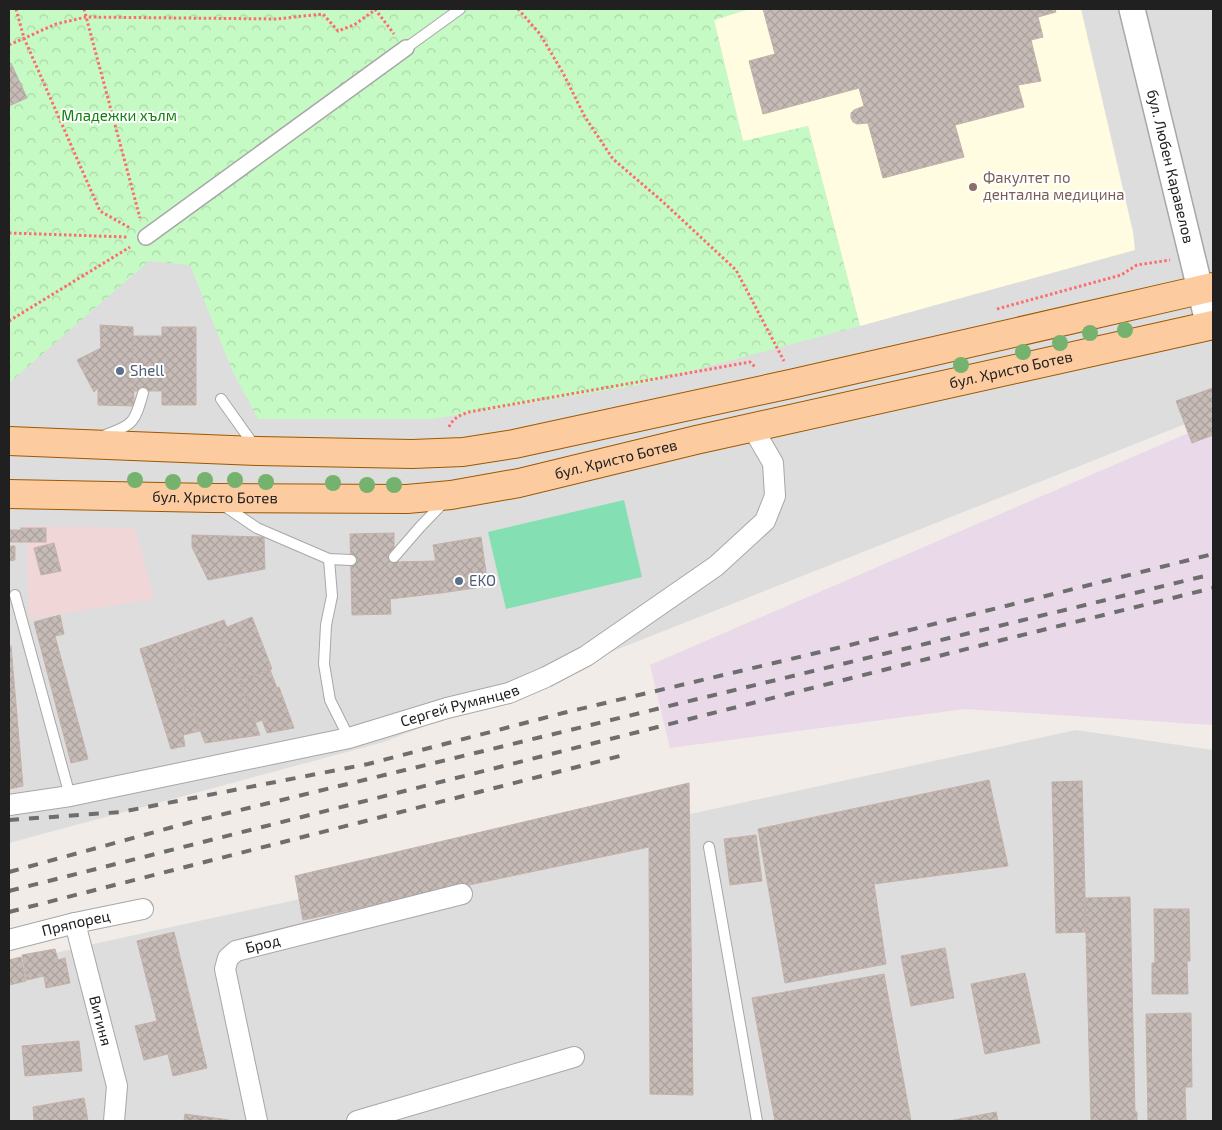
<svg xmlns="http://www.w3.org/2000/svg" width="1222" height="1130" font-family="'Exo 2',sans-serif">
<style>
.residential{fill:#dedddd}
.commercial{fill:#f1d6d8}
.industrial{fill:#ead9e9}
.education{fill:#fffce2}
.park{fill:url(#park-crowns)}
.pitch{fill:#84e0b3}
.building{fill:url(#building-cross-hatch);stroke:#c3b1a9}
.lines{fill:none;stroke-linecap:round;stroke-linejoin:round}
.service-casing{stroke:#a7a7a7;stroke-width:12}
.pedestrian-casing{stroke:#a7a7a7;stroke-width:18}
.minor-casing{stroke:#a7a7a7;stroke-width:22}
.tertiary-casing{stroke:#a7a7a7;stroke-width:28}
.primary-casing{stroke:#9d5800;stroke-width:30}
.path{stroke:#fc6d6d;stroke-width:3;stroke-dasharray:2.5 2.5;stroke-linecap:butt}
.service{stroke:#fff;stroke-width:10}
.pedestrian{stroke:#fff;stroke-width:15}
.minor{stroke:#fff;stroke-width:20}
.tertiary{stroke:#fff;stroke-width:25}
.primary{stroke:#fdcba0;stroke-width:28}
.rail{stroke:#6e6e6e;stroke-width:4;stroke-dasharray:10 10;stroke-linecap:butt}
.tree{fill:#74b26d}
.education-dot{fill:#8d6e63;stroke:#fff;stroke-width:2}
.service-dot{fill:#5c6f8a;stroke:#fff;stroke-width:2}
.labels{text-anchor:middle;stroke-width:4;stroke-linejoin:round;paint-order:stroke}
.park-label{font-size:15px;fill:#0d820a;stroke:#fff}
.street-label{font-size:15px;fill:#202020;stroke:#fff}
.education-label{font-size:15px;fill:#785e54;stroke:#fff;text-anchor:start}
.service-label{font-size:15px;fill:#4e5e75;stroke:#fff;text-anchor:start}
</style>
<defs>
<pattern id="park-crowns" width="20" height="18" patternUnits="userSpaceOnUse" patternTransform="scale(1.25)"><rect width="20" height="18" fill="#c6fac4"/><path d="M2 6a3 3 0 1 1 6 0M12 15a3 3 0 1 1 6 0" fill="none" stroke="#aad6a8"/></pattern>
<pattern id="building-cross-hatch" width="8" height="8" patternUnits="userSpaceOnUse" patternTransform="scale(1.25)"><rect width="8" height="8" fill="#c6bbb6"/><path d="M0 0l8 8M0 8l8-8" fill="none" stroke="#aaa09c"/></pattern>
</defs>
<rect width="100%" height="100%" fill="#f1ece7"/>
<g class="residential">
<path d="M 9,9 L 1213,9 L 1213,413 L 384,742 L 9,843 Z"/>
<path d="M 1076,730 L 1213,750 L 1213,1121 L 9,1121 L 9,964 L 98,943 Z"/>
</g>
<path class="commercial" d="M 26,526 L 135,528 L 154,599 L 29,619 Z"/>
<path class="industrial" d="M 1213,424 L 1213,725 L 965,709 L 670,748 L 650,665 L 1186,434 Z"/>
<path class="education" d="M 749,9 L 1081,9 L 1133,232 L 1135,250 L 860,326 L 808,126 L 743,142 L 714,20 Z"/>
<path class="park" d="M 9,9 L 749,9 L 714,20 L 743,141 L 808,126 L 860,326 L 634,386 L 432,419 L 258,419 L 232,370 L 190,265 L 149,261 L 9,383 Z"/>
<path class="pitch" d="M 624,500 L 642,577 L 506,609 L 488,532 Z"/>
<g class="building">
<path d="M 763,9 L 1055,9 L 1056,12 L 1038,17 L 1043,37 L 1031,40 L 1041,81 L 1018,85 L 1024,107 L 955,125 L 964,157 L 883,178 L 868,123 L 857,124 L 853,122 L 851,118 L 851,113 L 854,110 L 864,106 L 859,88 L 763,114 L 749,61 L 775,54 Z"/>
<path d="M 11,63 L 27,98 L 9,106 L 9,64 Z"/>
<path d="M 100,325 L 133,327 L 134,406 L 98,405 L 98,388 L 94,392 L 77,360 L 101,348 Z"/>
<path d="M 162,327 L 196,327 L 196,405 L 162,405 L 162,391 L 134,391 L 133,336 L 162,336 Z"/>
<path d="M 1213,388 L 1213,435 L 1192,443 L 1176,401 Z"/>
<rect x="21" y="528" width="25" height="14"/>
<rect x="9" y="530" width="12" height="12"/>
<path d="M 394,533 L 394,562 L 436,561 L 441,593 L 390,599 L 391,614 L 352,615 L 350,534 Z"/>
<path d="M 192,535 L 264,537 L 265,569 L 208,580 L 192,547 Z"/>
<path d="M 481,537 L 488,586 L 441,593 L 433,545 Z"/>
<path d="M 54,543 L 61,571 L 41,575 L 34,548 Z"/>
<path d="M 9,546 L 15,546 L 15,560 L 9,561 Z"/>
<path d="M 60,615 L 64,634 L 55,636 L 88,759 L 71,763 L 34,622 Z"/>
<path d="M 252,617 L 272,669 L 239,680 L 223,639 L 173,657 L 200,731 L 183,735 L 185,746 L 171,749 L 140,649 L 224,620 L 227,627 Z"/>
<path d="M 223,639 L 260,735 L 205,743 L 173,657 Z"/>
<path d="M 9,646 L 11,646 L 23,786 L 9,789 Z"/>
<path d="M 270,670 L 277,688 L 279,687 L 294,728 L 267,733 L 262,720 L 255,723 L 239,680 Z"/>
<path d="M 989,780 L 1008,866 L 874,884 L 886,964 L 785,983 L 758,829 Z"/>
<path d="M 1082,781 L 1086,932 L 1056,933 L 1052,782 Z"/>
<path d="M 689,783 L 693,1095 L 650,1094 L 649,847 L 303,920 L 295,876 Z"/>
<path d="M 756,835 L 762,881 L 730,885 L 724,839 Z"/>
<path d="M 1130,897 L 1135,1112 L 1137,1112 L 1137,1121 L 1091,1121 L 1085,898 Z"/>
<path d="M 1154,909 L 1189,909 L 1190,961 L 1187,961 L 1188,994 L 1152,994 L 1152,963 L 1155,963 Z"/>
<path d="M 174,932 L 207,1068 L 173,1076 L 168,1054 L 144,1060 L 135,1026 L 157,1021 L 137,941 Z"/>
<path d="M 945,948 L 954,998 L 911,1006 L 901,956 Z"/>
<path d="M 55,949 L 58,960 L 65,958 L 70,983 L 46,988 L 44,976 L 27,980 L 22,955 Z"/>
<path d="M 21,957 L 26,981 L 9,985 L 9,960 Z"/>
<path d="M 1025,973 L 1040,1043 L 985,1054 L 971,984 Z"/>
<path d="M 884,974 L 911,1121 L 775,1121 L 752,998 Z"/>
<path d="M 1191,1013 L 1192,1087 L 1185,1087 L 1186,1121 L 1148,1121 L 1146,1014 Z"/>
<path d="M 79,1041 L 82,1071 L 25,1076 L 22,1046 Z"/>
<path d="M 84,1098 L 88,1121 L 34,1121 L 33,1107 Z"/>
<path d="M 996,1112 L 998,1121 L 949,1121 Z"/>
<path d="M 185,1114 L 229,1120 L 229,1121 L 184,1121 Z"/>
</g>
<g class="lines">
<g class="service-casing">
<g id="service">
<path d="M 406,48 L 460,9"/>
<path d="M 221,399 L 256,448"/>
<path d="M 103,436 C 133,424 134,425 143,393"/>
<path d="M 223,505 L 257,528 L 329,559 L 351,560"/>
<path d="M 394,557 L 420,527 L 445,501"/>
<path d="M 329,559 L 332,596 L 326,625 L 324,664 L 330,700 L 349,738"/>
<path d="M 15,595 L 70,796"/>
<path d="M 709,847 L 757,1121"/>
</g>
</g>
<g class="pedestrian-casing">
<path id="pedestrian" d="M 146,237 L 406,48"/>
</g>
<g class="minor-casing">
<g id="minor">
<path id="s1" d="M 9,805 L 70,796 L 349,738 L 447,708 L 509,693 L 546,677 L 586,656 L 716,566 L 765,521 L 775,496 L 773,463 L 752,427"/>
<path id="s2" d="M 75,923 L 117,1086 L 114,1121"/>
<path id="s3" d="M 9,940 L 75,923 L 143,909"/>
<path id="s4" d="M 257,1121 L 225,969 L 228,958 L 236,951 L 462,894"/>
<path d="M 357,1121 L 574,1057"/>
</g>
</g>
<g class="tertiary-casing">
<g id="tertiary">
<path id="s5" d="M 1132,9 L 1209,326"/>
</g>
</g>
<g class="primary-casing">
<g id="primary">
<path d="M 9,441 L 258,451 L 412,454 L 463,452 L 514,444 L 795,383 L 1213,287"/>
<path id="s6" d="M 9,494 L 212,498 L 407,499 L 451,495 L 519,483 L 696,440 L 1213,325"/>
</g>
</g>
<g class="path">
<path d="M 16,9 L 24,38 L 100,211 L 130,228"/>
<path d="M 84,9 L 140,218"/>
<path d="M 375,9 L 394,34"/>
<path d="M 518,9 L 540,34 L 563,73 L 585,117 L 613,159 L 662,201 L 736,270 L 784,361"/>
<path d="M 9,45 L 56,24 L 86,17 L 276,19 L 323,14 L 338,31 L 354,25 L 375,10"/>
<path d="M 9,233 L 127,237"/>
<path d="M 997,309 L 1121,275 L 1137,265 L 1170,260"/>
<path d="M 9,321 L 130,247"/>
<path d="M 449,427 C 453,418 460,415 469,412 L 750,362 L 755,367"/>
</g>
<use href="#service" class="service"/>
<use href="#pedestrian" class="pedestrian"/>
<use href="#minor" class="minor"/>
<use href="#tertiary" class="tertiary"/>
<use href="#primary" class="primary"/>
<g class="rail">
<path d="M 9,820 L 121,812 L 368,764 L 563,713 L 850,645 L 1213,554"/>
<path d="M 9,872 L 195,821 L 1213,574"/>
<path d="M 9,891 L 1002,640 L 1213,588"/>
<path d="M 9,912 L 620,756"/>
</g>
</g>
<g class="tree">
<circle cx="1125" cy="330" r="8"/>
<circle cx="1090" cy="333" r="8"/>
<circle cx="1060" cy="343" r="8"/>
<circle cx="1023" cy="352" r="8"/>
<circle cx="961" cy="365" r="8"/>
<circle cx="135" cy="480" r="8"/>
<circle cx="205" cy="480" r="8"/>
<circle cx="235" cy="480" r="8"/>
<circle cx="173" cy="482" r="8"/>
<circle cx="266" cy="482" r="8"/>
<circle cx="333" cy="483" r="8"/>
<circle cx="367" cy="485" r="8"/>
<circle cx="394" cy="485" r="8"/>
</g>
<circle class="education-dot" cx="973" cy="187" r="5"/>
<g class="service-dot">
<circle cx="120" cy="371" r="5"/>
<circle cx="459" cy="581" r="5"/>
</g>
<g class="labels">
<g class="park-label">
<text x="119" y="121">Младежки хълм</text>
</g>
<g class="street-label">
<text dy="5" stroke="none"><textPath href="#s5" startOffset="162">бул. Любен Каравелов</textPath></text>
<text dy="5" stroke="none"><textPath href="#s6" startOffset="1016">бул. Христо Ботев</textPath></text>
<text dy="5" stroke="none"><textPath href="#s6" startOffset="611">бул. Христо Ботев</textPath></text>
<text dy="5" stroke="none"><textPath href="#s6" startOffset="206">бул. Христо Ботев</textPath></text>
<text dy="5" stroke="none"><textPath href="#s1" startOffset="462">Сергей Румянцев</textPath></text>
<text dy="5" stroke="none"><textPath href="#s3" startOffset="69">Пряпорец</textPath></text>
<text dy="5" stroke="none"><textPath href="#s4" startOffset="205">Брод</textPath></text>
<text dy="5" stroke="none"><textPath href="#s2" startOffset="101">Витиня</textPath></text>
</g>
<g class="education-label">
<text x="983" y="183">Факултет по<tspan x="983" dy="17">дентална медицина</tspan></text>
</g>
<g class="service-label">
<text x="130" y="376">Shell</text>
<text x="469" y="586">EKO</text>
</g>
</g>
<rect width="1222" height="1130" fill="none" stroke="#202020" stroke-width="20"/>
</svg>
